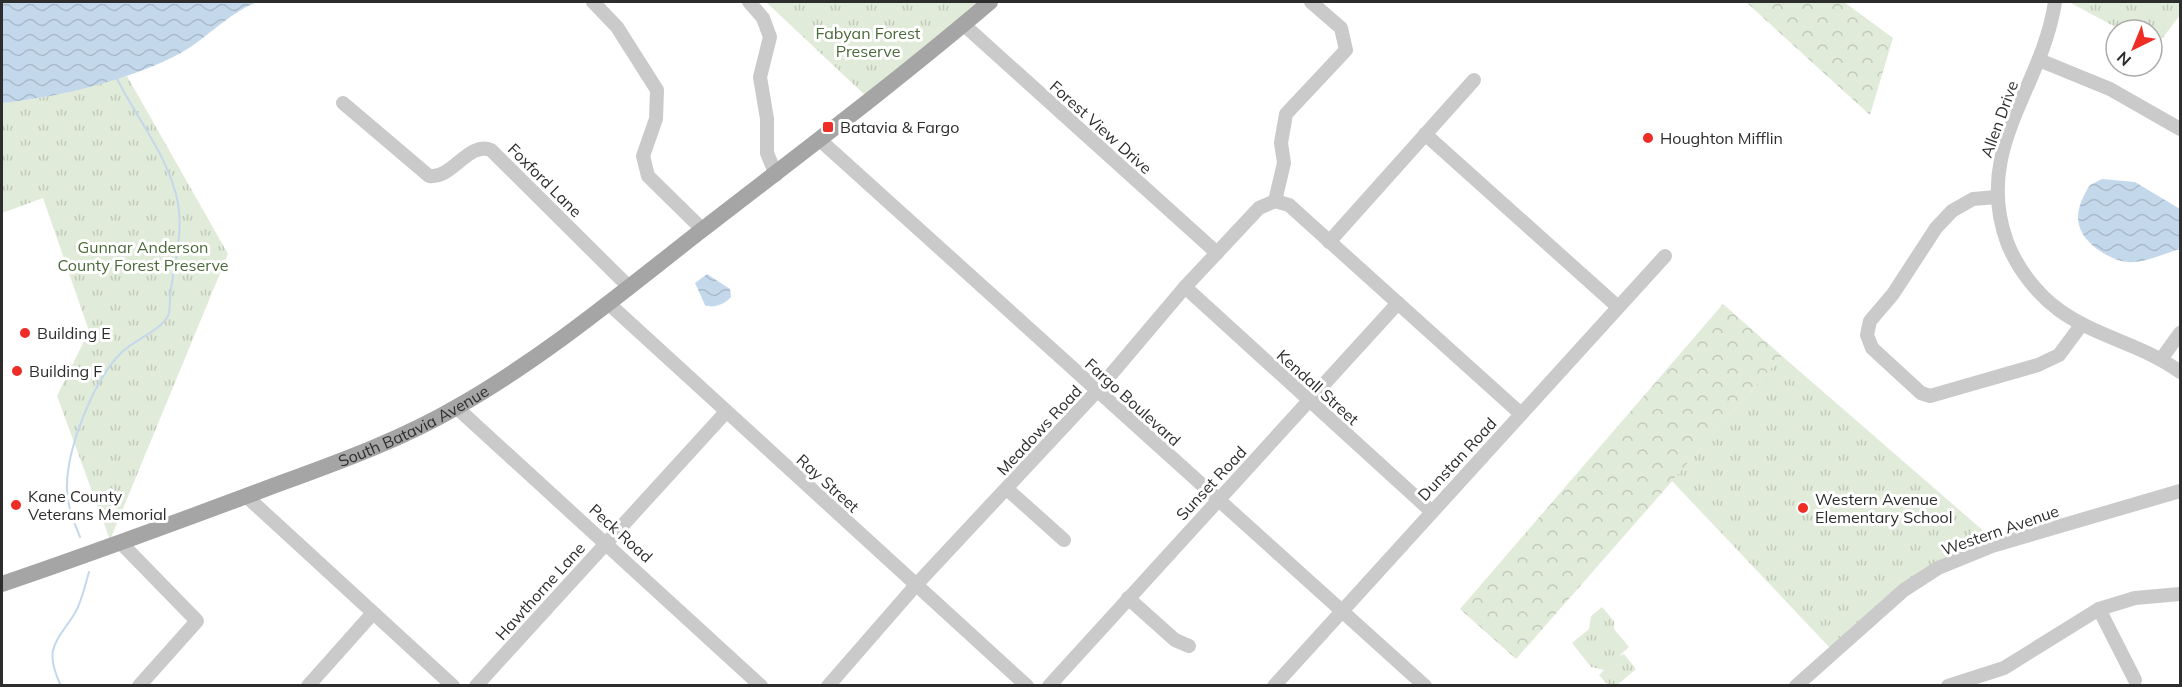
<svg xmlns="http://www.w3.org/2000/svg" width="2182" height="687" font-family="Mulish,sans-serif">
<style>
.forest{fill:url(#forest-crowns)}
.park{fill:url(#park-tufts)}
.water{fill:url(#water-waves)}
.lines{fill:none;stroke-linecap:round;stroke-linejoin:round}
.stream{stroke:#c4d8ec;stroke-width:2}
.minor{stroke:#cacaca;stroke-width:14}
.major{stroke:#a5a5a5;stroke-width:16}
.poi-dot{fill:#ed2d26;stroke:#fff;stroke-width:2}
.labels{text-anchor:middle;stroke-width:6;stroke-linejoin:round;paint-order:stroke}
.park-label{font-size:16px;fill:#4a6a38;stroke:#fff}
.street-label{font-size:16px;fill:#2d2d2d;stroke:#fff}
.poi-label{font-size:16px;fill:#2d2d2d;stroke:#fff;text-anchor:start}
</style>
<defs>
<pattern id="forest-crowns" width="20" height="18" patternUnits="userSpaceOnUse" patternTransform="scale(1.5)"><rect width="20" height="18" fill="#e1ebd9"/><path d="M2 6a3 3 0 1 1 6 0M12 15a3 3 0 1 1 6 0" fill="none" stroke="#c1cabb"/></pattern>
<pattern id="park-tufts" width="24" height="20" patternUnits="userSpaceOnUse" patternTransform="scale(1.5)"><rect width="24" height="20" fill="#e1ebd9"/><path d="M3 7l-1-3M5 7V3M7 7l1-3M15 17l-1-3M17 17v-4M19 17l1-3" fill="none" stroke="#c1cabb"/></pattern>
<pattern id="water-waves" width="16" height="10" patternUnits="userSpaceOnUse" patternTransform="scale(1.5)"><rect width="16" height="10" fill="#c4d8ec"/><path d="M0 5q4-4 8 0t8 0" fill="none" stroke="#a9bacb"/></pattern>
</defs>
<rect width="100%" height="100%" fill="#fff"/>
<g class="forest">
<path d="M 1746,2 L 1844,2 L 1893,38 L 1870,115 Z"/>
<path d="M 1723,304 L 1782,356 L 1516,659 L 1460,609 Z"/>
</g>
<g class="park">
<path d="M 766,2 L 979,2 L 868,98 Z"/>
<path d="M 2069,2 L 2180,2 L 2180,15 L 2155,48 L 2152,47 L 2152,30 L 2121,30 Z"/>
<path d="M 127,76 L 228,254 L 110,540 L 57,396 L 89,331 L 43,198 L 2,213 L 2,103 L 36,99 Z"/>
<path d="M 1782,356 L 1987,534 L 1990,542 L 1938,563 L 1831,649 L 1672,481 Z"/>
<path d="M 1602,607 L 1614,621 L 1614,629 L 1629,647 L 1619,656 L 1624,654 L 1636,669 L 1617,685 L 1608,685 L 1599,675 L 1604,670 L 1591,667 L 1572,643 L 1589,629 L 1591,616 Z"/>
</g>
<g class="water">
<path d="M 2,2 L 257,2 C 226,14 203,43 173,57 C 125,81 55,98 2,103 Z"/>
<path d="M 2102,179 L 2135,182 L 2180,209 L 2180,249 C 2165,253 2143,264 2127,262 C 2116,261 2106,255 2097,249 C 2072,230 2074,210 2090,185 Z"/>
<path d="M 707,274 L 730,289 L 731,297 C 725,304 713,309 705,305 L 695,283 Z"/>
</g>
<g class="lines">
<g class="stream">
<path d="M 80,537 C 73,520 66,504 67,484 C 68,446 94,379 122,352 C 134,340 160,331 168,316 C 171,309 169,297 171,289 C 175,259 183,234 178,203 C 169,157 137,119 116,77"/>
<path d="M 61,686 C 43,648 56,643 75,613 C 82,601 85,585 89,572"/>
</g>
<g class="minor">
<path d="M 593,2 L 617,27 L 657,90 L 656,119 L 643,156 L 648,176 L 703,230"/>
<path d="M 749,2 L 763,18 L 770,37 L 760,77 L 767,119 L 767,153 L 776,175"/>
<path d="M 2055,2 C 2042,89 1973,148 2007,242 C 2017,268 2036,293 2059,310 C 2096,337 2144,345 2180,372"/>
<path d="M 963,24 L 1217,253"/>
<path d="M 2039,60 L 2110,89 L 2180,129"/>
<path d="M 343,103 L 429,176 C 453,179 468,141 491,150 L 629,287"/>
<path d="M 1425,134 L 1618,307"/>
<path d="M 821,141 L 1425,686"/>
<path d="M 1997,197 L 1973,199 L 1952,211 L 1936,228 L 1893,294 L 1870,321 L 1867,335 L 1872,348 L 1921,393 L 1930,396 L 2038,365 L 2059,355 L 2082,324"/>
<path d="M 1275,201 L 1289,205 L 1521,414"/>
<path d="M 1275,201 L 1284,163 L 1281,143 L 1286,114 L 1346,50 L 1341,28 L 1311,2"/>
<path d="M 1329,242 L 1474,80"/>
<path d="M 1185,287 L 1431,511"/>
<path d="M 608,303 L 1027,686"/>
<path d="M 2162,358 L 2180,333"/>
<path d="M 456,407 L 761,686"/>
<path d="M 1007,489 L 1064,540"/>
<path d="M 246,496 L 453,686"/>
<path d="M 121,543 L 197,621 L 139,686"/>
<path d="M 1128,598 L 1175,640 L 1189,646"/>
<path d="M 2099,609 L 2135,680"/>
<path d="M 308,686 L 373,613"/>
<path d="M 476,686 L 726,412"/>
<path d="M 828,686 L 916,585 L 1097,391 L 1185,287 L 1259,208 L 1275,201"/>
<path d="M 1049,686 L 1398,303"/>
<path d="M 1274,686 L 1665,256"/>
<path d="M 1796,686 L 1904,590 L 1938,568 L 1992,546 L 2180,491"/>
<path d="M 1948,686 L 2004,668 L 2099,609 L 2135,598 L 2180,594"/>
</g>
<path class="major" id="s1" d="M 2,584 C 90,554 177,522 265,489 C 330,465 397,442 457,407 C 543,358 620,294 698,233 C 796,157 895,83 990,2"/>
</g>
<g class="poi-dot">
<rect x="822" y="121" width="12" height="12" rx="3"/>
<circle cx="1648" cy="138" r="6"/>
<circle cx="25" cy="333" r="6"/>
<circle cx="17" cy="371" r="6"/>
<circle cx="16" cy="505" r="6"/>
<circle cx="1803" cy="508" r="6"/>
</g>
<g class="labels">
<g class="park-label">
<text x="868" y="39">Fabyan Forest<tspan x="868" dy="18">Preserve</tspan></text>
<text x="143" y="253">Gunnar Anderson<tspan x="143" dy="18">County Forest Preserve</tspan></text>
</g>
<g class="street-label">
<text transform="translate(1999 119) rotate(-70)" y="6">Allen Drive</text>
<text transform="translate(1101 127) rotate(42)" y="6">Forest View Drive</text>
<text transform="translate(545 180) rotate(45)" y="6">Foxford Lane</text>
<text transform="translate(1318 387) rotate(42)" y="6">Kendall Street</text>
<text transform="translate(1133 402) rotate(42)" y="6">Fargo Boulevard</text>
<text dy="6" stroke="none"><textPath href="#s1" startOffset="441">South Batavia Avenue</textPath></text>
<text transform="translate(1039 430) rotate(-47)" y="6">Meadows Road</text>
<text transform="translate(1457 459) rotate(-47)" y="6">Dunstan Road</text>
<text transform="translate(828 483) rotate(42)" y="6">Ray Street</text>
<text transform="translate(1211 483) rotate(-47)" y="6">Sunset Road</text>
<text transform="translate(2000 530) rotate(-19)" y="6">Western Avenue</text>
<text transform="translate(621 533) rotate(42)" y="6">Peck Road</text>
<text transform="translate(540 591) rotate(-48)" y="6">Hawthorne Lane</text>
</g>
<g class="poi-label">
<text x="840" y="133">Batavia &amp; Fargo</text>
<text x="1660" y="144">Houghton Mifflin</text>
<text x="37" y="339">Building E</text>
<text x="29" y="377">Building F</text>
<text x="28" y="502">Kane County<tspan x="28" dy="18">Veterans Memorial</tspan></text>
<text x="1815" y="505">Western Avenue<tspan x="1815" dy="18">Elementary School</tspan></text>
</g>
</g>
<rect width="2182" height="687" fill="none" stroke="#2d2d2d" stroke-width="6"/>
<g transform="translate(2134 48) rotate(223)"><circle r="28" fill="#ffffff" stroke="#ababab" stroke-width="1.5"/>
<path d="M0-4.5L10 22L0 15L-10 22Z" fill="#ed2d26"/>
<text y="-9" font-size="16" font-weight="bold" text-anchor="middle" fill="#2d2d2d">N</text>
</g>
</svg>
